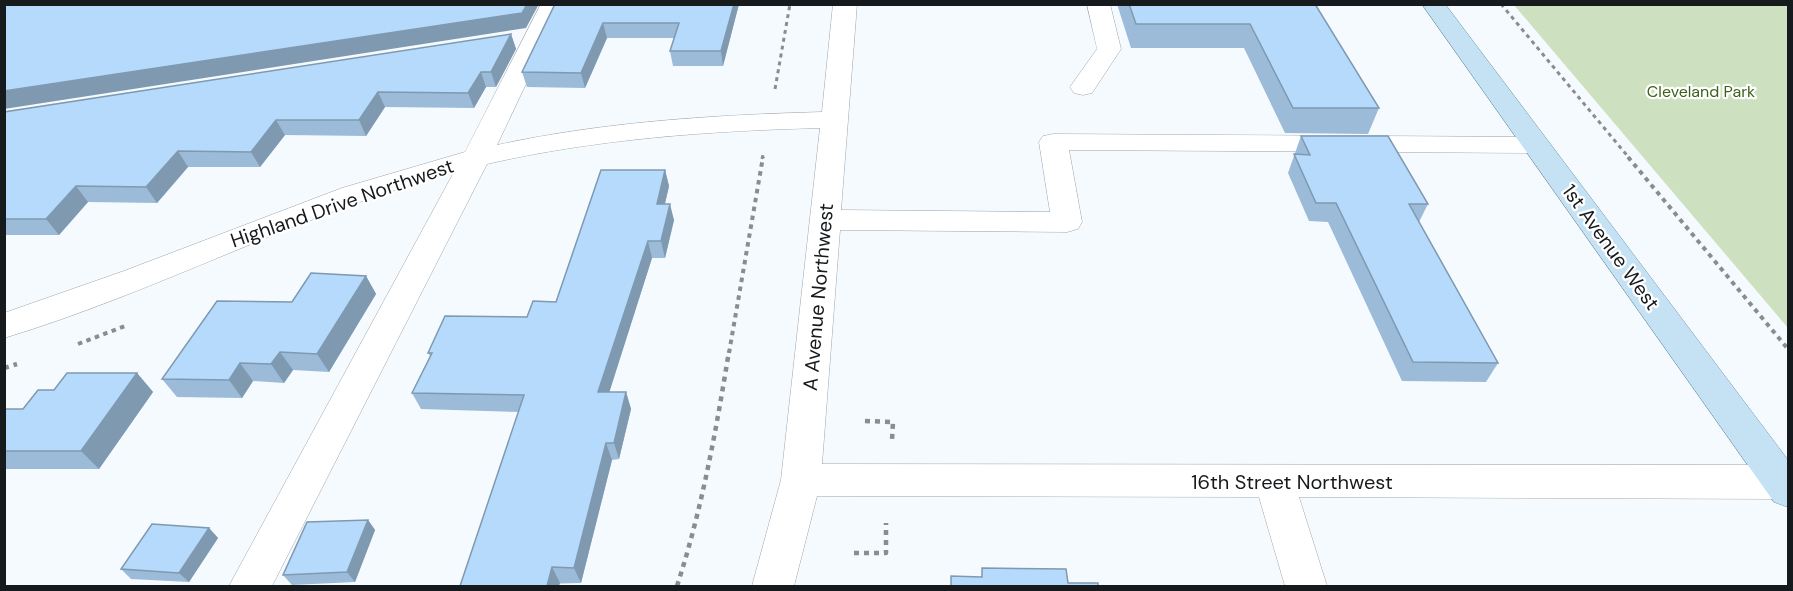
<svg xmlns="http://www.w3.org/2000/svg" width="1793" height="591" font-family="'DM Sans',sans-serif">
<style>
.green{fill:#cde1c1}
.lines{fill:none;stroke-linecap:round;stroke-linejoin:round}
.minor-casing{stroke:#9ea5ab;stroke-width:1}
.major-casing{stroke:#6d90a4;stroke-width:1}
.path-far2{stroke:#898d90;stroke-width:3;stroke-dasharray:4 4;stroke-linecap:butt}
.path-far1{stroke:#898d90;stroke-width:4;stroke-dasharray:4.5 4.5;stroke-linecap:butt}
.path{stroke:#898d90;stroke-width:4.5;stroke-dasharray:5 5;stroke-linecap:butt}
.minor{fill:#fff;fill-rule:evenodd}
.major{fill:#c4e2f4;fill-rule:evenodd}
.wall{fill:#9cbbd9}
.shaded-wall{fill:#7f99b0}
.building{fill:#b5dafc;stroke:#7f99b0;stroke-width:1.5}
.labels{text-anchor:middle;stroke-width:4.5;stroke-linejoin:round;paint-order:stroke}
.far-park-label{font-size:16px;fill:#3c611a;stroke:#fff}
.street-label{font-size:20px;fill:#171a1c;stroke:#fff}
</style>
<rect width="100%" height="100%" fill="#f5fafe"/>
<path class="green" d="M 1514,5 L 1788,5 L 1788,328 Z"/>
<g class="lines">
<g class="minor-casing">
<g id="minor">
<path d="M 541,4 L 564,4 L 497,145 C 603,122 713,115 822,112 L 833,4 L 857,4 L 841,210 L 1050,212 L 1039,142 L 1043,136 L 1053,134 L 1536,137 L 1546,139 L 1550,145 L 1546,151 L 1536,153 L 1069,150 L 1082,222 L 1078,229 L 1067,232 L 840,230 L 822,464 L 1783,465 L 1788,467 L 1788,497 L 1783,499 L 1299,497 L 1327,586 L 1285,586 L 1259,497 L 817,496 L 794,586 L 752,586 L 781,480 L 820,128 C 708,131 596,139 487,164 L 272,586 L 229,586 L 454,172 C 299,214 157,292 4,338 L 4,313 L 124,271 L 342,188 L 465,152 Z"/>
<path d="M 1087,4 L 1110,4 L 1121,49 L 1092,93 L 1083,95 L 1074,93 L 1070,87 L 1097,49 Z"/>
</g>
</g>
<g class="major-casing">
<path id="major" d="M 1422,4 L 1445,4 L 1788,460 L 1788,507 L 1774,502 Z"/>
</g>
<g class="path-far2">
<path d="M 1501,4 L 1630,159"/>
<path d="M 775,89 L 790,4"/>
<path d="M 762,159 L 763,155"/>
</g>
<g class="path-far1">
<path d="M 1628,157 L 1788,349"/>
<path d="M 78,344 L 125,326"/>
<path d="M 729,353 L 763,157"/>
</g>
<g class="path">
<path d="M 4,368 L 17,364"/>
<path d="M 865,421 L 893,422 L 892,440"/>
<path d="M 854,553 L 886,553 L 886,523"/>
<path d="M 677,586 C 702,509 716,431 729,351"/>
</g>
<use href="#minor" class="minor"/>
<use href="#major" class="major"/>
</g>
<g class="wall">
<path d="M 555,4 L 739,4 L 723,66 L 673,66 L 670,51 L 674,38 L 607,38 L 585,88 L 527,87 L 522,72 Z"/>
<path d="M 1117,4 L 1318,4 L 1317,8 L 1379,108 L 1368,134 L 1285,133 L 1244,48 L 1131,48 Z"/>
<path d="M 511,34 L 516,49 L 496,87 L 486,87 L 474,108 L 385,107 L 366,136 L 285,135 L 260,167 L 188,167 L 157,203 L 88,202 L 59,235 L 4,235 L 4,112 Z"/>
<path d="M 1301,136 L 1428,204 L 1419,222 L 1498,363 L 1486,382 L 1402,381 L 1328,222 L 1309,221 L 1288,173 Z"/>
<path d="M 665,170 L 669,186 L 665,204 L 674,220 L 665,258 L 652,258 L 609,392 L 626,392 L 631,409 L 619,459 L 612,460 L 581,583 L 460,586 L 519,412 L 421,409 L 412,393 L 430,356 L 428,353 L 527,317 L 556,302 Z"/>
<path d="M 366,276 L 376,294 L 329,372 L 293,370 L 284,383 L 253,381 L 242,398 L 177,397 L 162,379 L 292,302 Z"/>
<path d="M 137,373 L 153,392 L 99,469 L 4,469 L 4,409 L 23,409 L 54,390 Z"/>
<path d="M 368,520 L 375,530 L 355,582 L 292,585 L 283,575 Z"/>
<path d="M 209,528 L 218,538 L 189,582 L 131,579 L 121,569 Z"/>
</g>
<g class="shaded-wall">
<path d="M 527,4 L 539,4 L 526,28 L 4,109 L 4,91 Z"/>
<path d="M 734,4 L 739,4 L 723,66 L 721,51 Z"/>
<path d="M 603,23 L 607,38 L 585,88 L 581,73 Z"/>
<path d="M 511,34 L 516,49 L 496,87 L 491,72 Z"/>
<path d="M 481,72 L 486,87 L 474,108 L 468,93 Z"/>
<path d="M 378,92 L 385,107 L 366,136 L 359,120 Z"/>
<path d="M 276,120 L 285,135 L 260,167 L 251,152 Z"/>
<path d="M 178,151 L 188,167 L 157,203 L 146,187 Z"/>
<path d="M 665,170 L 669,186 L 661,220 L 657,204 Z"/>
<path d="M 76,186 L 88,202 L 59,235 L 46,219 Z"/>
<path d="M 670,204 L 674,220 L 665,258 L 661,241 Z"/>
<path d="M 648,241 L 652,258 L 604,409 L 598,392 Z"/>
<path d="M 366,276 L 376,294 L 329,372 L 317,354 Z"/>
<path d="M 280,352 L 293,370 L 284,383 L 271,364 Z"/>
<path d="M 240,363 L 253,381 L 242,398 L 229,380 Z"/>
<path d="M 137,373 L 153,392 L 99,469 L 81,451 Z"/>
<path d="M 626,392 L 631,409 L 619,459 L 614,443 Z"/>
<path d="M 606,443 L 612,460 L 581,583 L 574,568 Z"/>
<path d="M 368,520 L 375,530 L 355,582 L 347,572 Z"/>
<path d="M 209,528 L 218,538 L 189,582 L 179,573 Z"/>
<path d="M 552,567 L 560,583 L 559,586 L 547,586 Z"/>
</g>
<g class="building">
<path d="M 4,4 L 527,4 L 522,13 L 4,91 Z"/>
<path d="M 555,4 L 734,4 L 721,51 L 670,51 L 679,23 L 603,23 L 581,73 L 522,72 Z"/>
<path d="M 1129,4 L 1315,4 L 1379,108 L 1293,108 L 1250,24 L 1136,24 Z"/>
<path d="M 511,34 L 491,72 L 481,72 L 468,93 L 378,92 L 359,120 L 276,120 L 251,152 L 178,151 L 146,187 L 76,186 L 46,219 L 4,219 L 4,112 Z"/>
<path d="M 1301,136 L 1388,136 L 1428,204 L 1409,204 L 1498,363 L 1413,362 L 1336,203 L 1316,203 L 1294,154 L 1310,155 Z"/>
<path d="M 601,170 L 665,170 L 657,204 L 670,204 L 661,241 L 648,241 L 598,392 L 626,392 L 614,443 L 606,443 L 574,568 L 552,567 L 547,586 L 460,586 L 524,395 L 412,393 L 432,353 L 428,353 L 445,316 L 527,317 L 533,301 L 556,302 Z"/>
<path d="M 311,273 L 366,276 L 317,354 L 280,352 L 271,364 L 240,363 L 229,380 L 162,379 L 217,301 L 292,302 Z"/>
<path d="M 67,373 L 137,373 L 81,451 L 4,451 L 4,409 L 23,409 L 38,390 L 54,390 Z"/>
<path d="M 368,520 L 347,572 L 283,575 L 307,522 Z"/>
<path d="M 152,524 L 209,528 L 179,573 L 121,569 Z"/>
<path d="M 982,568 L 1066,569 L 1068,583 L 1098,583 L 1098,586 L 951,586 L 951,576 L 982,577 Z"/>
</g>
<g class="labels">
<g class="far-park-label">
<text x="1701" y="97">Cleveland Park</text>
</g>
<g class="street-label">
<text transform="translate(342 203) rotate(-19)" y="7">Highland Drive Northwest</text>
<text transform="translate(1611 247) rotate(54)" y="7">1st Avenue West</text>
<text transform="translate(818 297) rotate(-85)" y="7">A Avenue Northwest</text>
<text x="1292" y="489">16th Street Northwest</text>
</g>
</g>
<rect width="1793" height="591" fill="none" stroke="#171a1c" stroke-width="12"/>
</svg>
